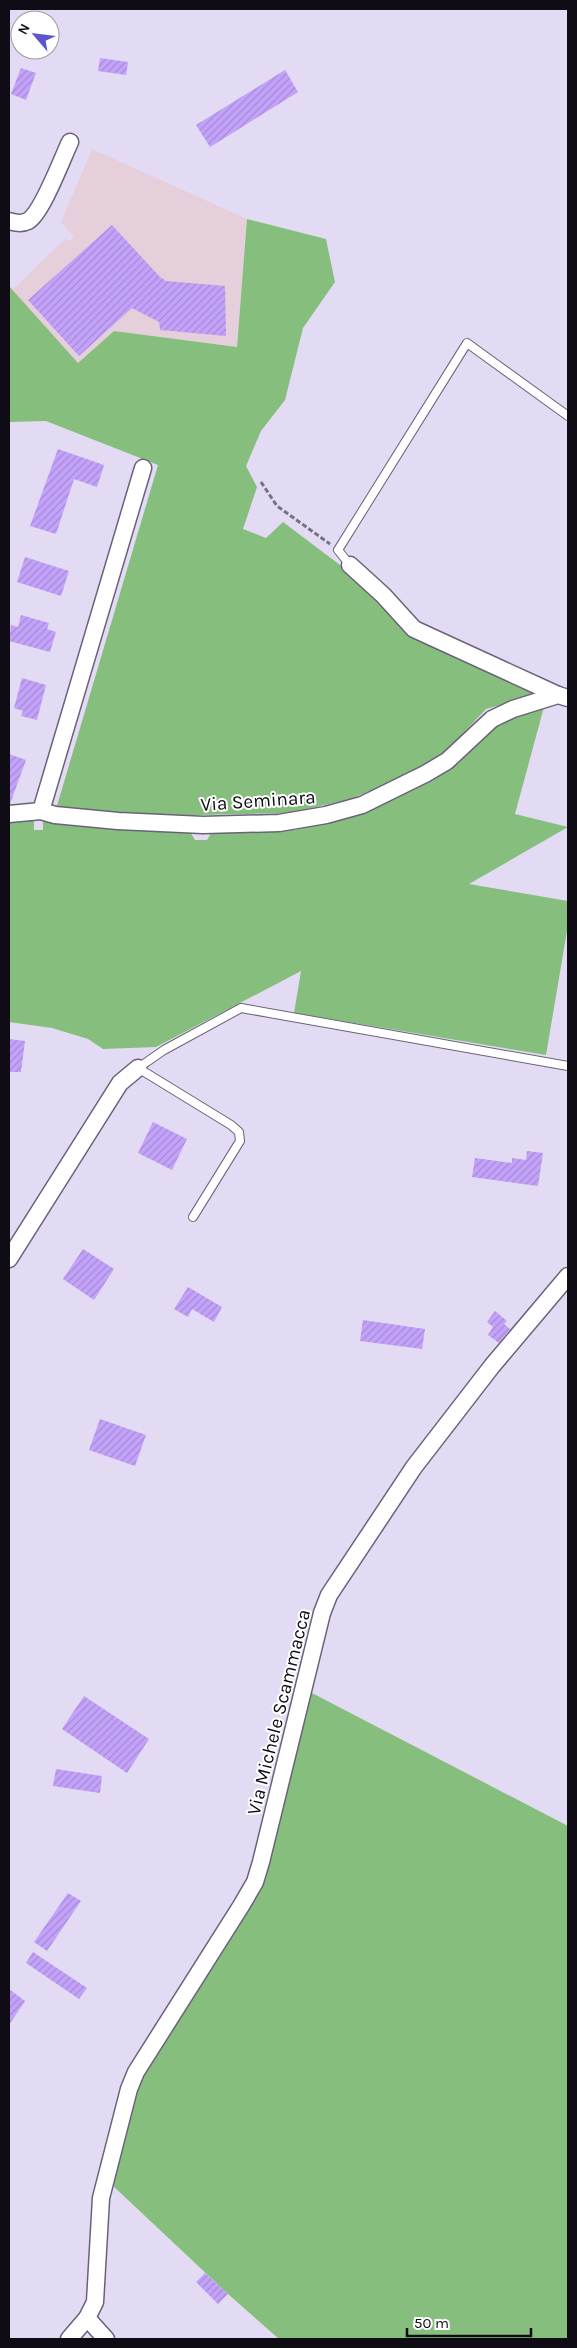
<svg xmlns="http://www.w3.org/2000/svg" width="577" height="2348" font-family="Karla,sans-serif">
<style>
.education{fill:#e5cfdb}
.grass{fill:#86bf7d}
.building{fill:url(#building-hatch)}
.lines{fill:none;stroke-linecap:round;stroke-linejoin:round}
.service-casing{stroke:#6a6278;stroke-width:10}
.minor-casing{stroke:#6a6278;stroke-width:19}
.path{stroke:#777283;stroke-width:3;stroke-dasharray:5 2.5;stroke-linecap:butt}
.service{stroke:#fff;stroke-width:8}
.minor{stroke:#fff;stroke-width:16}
.labels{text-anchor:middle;stroke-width:4;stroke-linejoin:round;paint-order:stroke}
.street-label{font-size:19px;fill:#0f0c15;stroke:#fff}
</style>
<defs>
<pattern id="building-hatch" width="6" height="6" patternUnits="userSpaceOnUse" patternTransform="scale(1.25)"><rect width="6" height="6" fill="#c3a2f9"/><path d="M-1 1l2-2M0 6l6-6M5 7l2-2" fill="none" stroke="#a68ad5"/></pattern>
</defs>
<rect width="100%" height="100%" fill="#e3dbf4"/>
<path class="education" d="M 92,149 L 247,219 L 237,347 L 114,331 L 78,363 L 12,290 L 66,238 L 69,241 L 74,237 L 61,222 Z"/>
<g class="grass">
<path d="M 247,219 L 326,239 L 335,282 L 303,328 L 285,400 L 261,431 L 246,466 L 257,487 L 243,529 L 266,538 L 283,522 L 344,568 L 405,629 L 422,640 L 538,695 L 486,709 L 440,758 L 412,774 L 350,799 L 290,813 L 150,816 L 56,809 L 158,465 L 46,421 L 9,422 L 9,286 L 78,363 L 114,331 L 237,347 Z"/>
<path d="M 544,707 L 515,814 L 568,827 L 469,884 L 568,901 L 568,925 L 546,1055 L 294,1013 L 301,971 L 156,1047 L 103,1049 L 88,1039 L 52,1028 L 9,1022 L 9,821 L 34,820 L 34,830 L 43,830 L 43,819 L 189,830 L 195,840 L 207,840 L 213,830 L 295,830 L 332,820 L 495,725 Z"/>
<path d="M 310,1692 L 568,1826 L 568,2339 L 279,2339 L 228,2294 L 111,2184 L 135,2092 L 159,2047 L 266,1879 Z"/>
</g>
<g class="building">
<path d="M 100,58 L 128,62 L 126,75 L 98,71 Z"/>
<path d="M 21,68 L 36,73 L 26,100 L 11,94 Z"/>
<path d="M 285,70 L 298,92 L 210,147 L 196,125 Z"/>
<path d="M 112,225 L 160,277 L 166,281 L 225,286 L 226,336 L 160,330 L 159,322 L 132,308 L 79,356 L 28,300 Z"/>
<path d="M 58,449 L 104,465 L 97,487 L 74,479 L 56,534 L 30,526 Z"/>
<path d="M 25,557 L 69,571 L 61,596 L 17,582 Z"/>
<path d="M 21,615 L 49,623 L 47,629 L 56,632 L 50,652 L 9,641 L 11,625 L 18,627 Z"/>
<path d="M 22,678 L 46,685 L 37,720 L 21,716 L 23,711 L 14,708 Z"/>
<path d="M 9,754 L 26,760 L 10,804 L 9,804 Z"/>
<path d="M 9,1039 L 25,1041 L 21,1072 L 9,1072 Z"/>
<path d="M 153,1122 L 187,1139 L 172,1170 L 138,1153 Z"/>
<path d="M 527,1151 L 543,1153 L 538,1186 L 472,1177 L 475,1158 L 512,1163 L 512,1158 L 526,1160 Z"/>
<path d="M 83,1249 L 114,1269 L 94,1300 L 63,1279 Z"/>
<path d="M 188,1287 L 222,1307 L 214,1322 L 192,1309 L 188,1317 L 174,1309 Z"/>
<path d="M 495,1311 L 507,1321 L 504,1324 L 510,1329 L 499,1343 L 488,1335 L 493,1327 L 487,1322 Z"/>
<path d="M 363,1320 L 425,1329 L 422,1349 L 360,1341 Z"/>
<path d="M 100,1419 L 146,1435 L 135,1466 L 89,1450 Z"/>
<path d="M 84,1696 L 149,1739 L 127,1773 L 62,1729 Z"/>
<path d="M 56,1769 L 102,1776 L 100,1793 L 53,1786 Z"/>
<path d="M 68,1893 L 81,1901 L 47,1951 L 34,1942 Z"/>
<path d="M 33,1952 L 87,1988 L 79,1999 L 26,1963 Z"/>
<path d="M 9,1989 L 25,2001 L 9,2025 Z"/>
<path d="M 205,2273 L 228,2294 L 218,2304 L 196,2282 Z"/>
</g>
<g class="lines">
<g class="service-casing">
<g id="service">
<path d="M 350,565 L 338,550 L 467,343 L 568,416"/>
<path d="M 193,1217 L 240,1141 L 239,1132 L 231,1125 L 138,1068 L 164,1050 L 241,1008 L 568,1066"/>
</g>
</g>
<g class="minor-casing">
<g id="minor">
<path d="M 9,221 C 15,223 22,224 28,221 C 42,213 62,159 70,142"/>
<path d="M 350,565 L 383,595 L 414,629 L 558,695"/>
<path d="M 41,811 L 143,468"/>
<path d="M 9,814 L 41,811 L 55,815 L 118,821 L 203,825 L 279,823 L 326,815 L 362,805 L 425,774 L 447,761 L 492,719 L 513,709 L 558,695 L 568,698"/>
<path d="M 9,1259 L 120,1083 L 138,1068"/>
<path d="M 87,2318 L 106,2339"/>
<path d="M 69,2339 L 87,2318 L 95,2302 L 101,2198 L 129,2089 L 136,2072 L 241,1906 L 255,1882 L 261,1862 L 322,1613 L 329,1595 L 414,1467 L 492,1366 L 568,1276"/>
</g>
</g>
<path class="path" d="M 261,482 L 277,506 L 330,544"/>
<use href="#service" class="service"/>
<use href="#minor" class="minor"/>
</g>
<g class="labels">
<g class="street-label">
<text transform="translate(258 800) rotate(-4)" y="7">Via Seminara</text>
<text transform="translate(278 1712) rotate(-76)" y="7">Via Michele Scammacca</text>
</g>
</g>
<rect width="577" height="2348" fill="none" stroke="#0f0c15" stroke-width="20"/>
<g transform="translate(35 35) rotate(298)"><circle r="24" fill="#ffffff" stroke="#9f9ea1"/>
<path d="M0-4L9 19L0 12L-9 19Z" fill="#5c55cd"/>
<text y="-8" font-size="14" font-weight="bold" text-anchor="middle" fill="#0f0c15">N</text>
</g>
<path d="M407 2328v8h124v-8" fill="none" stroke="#0f0c15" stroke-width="2.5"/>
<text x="414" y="2328" font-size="15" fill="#0f0c15" stroke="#ffffff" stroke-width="4" paint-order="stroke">50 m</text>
</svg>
